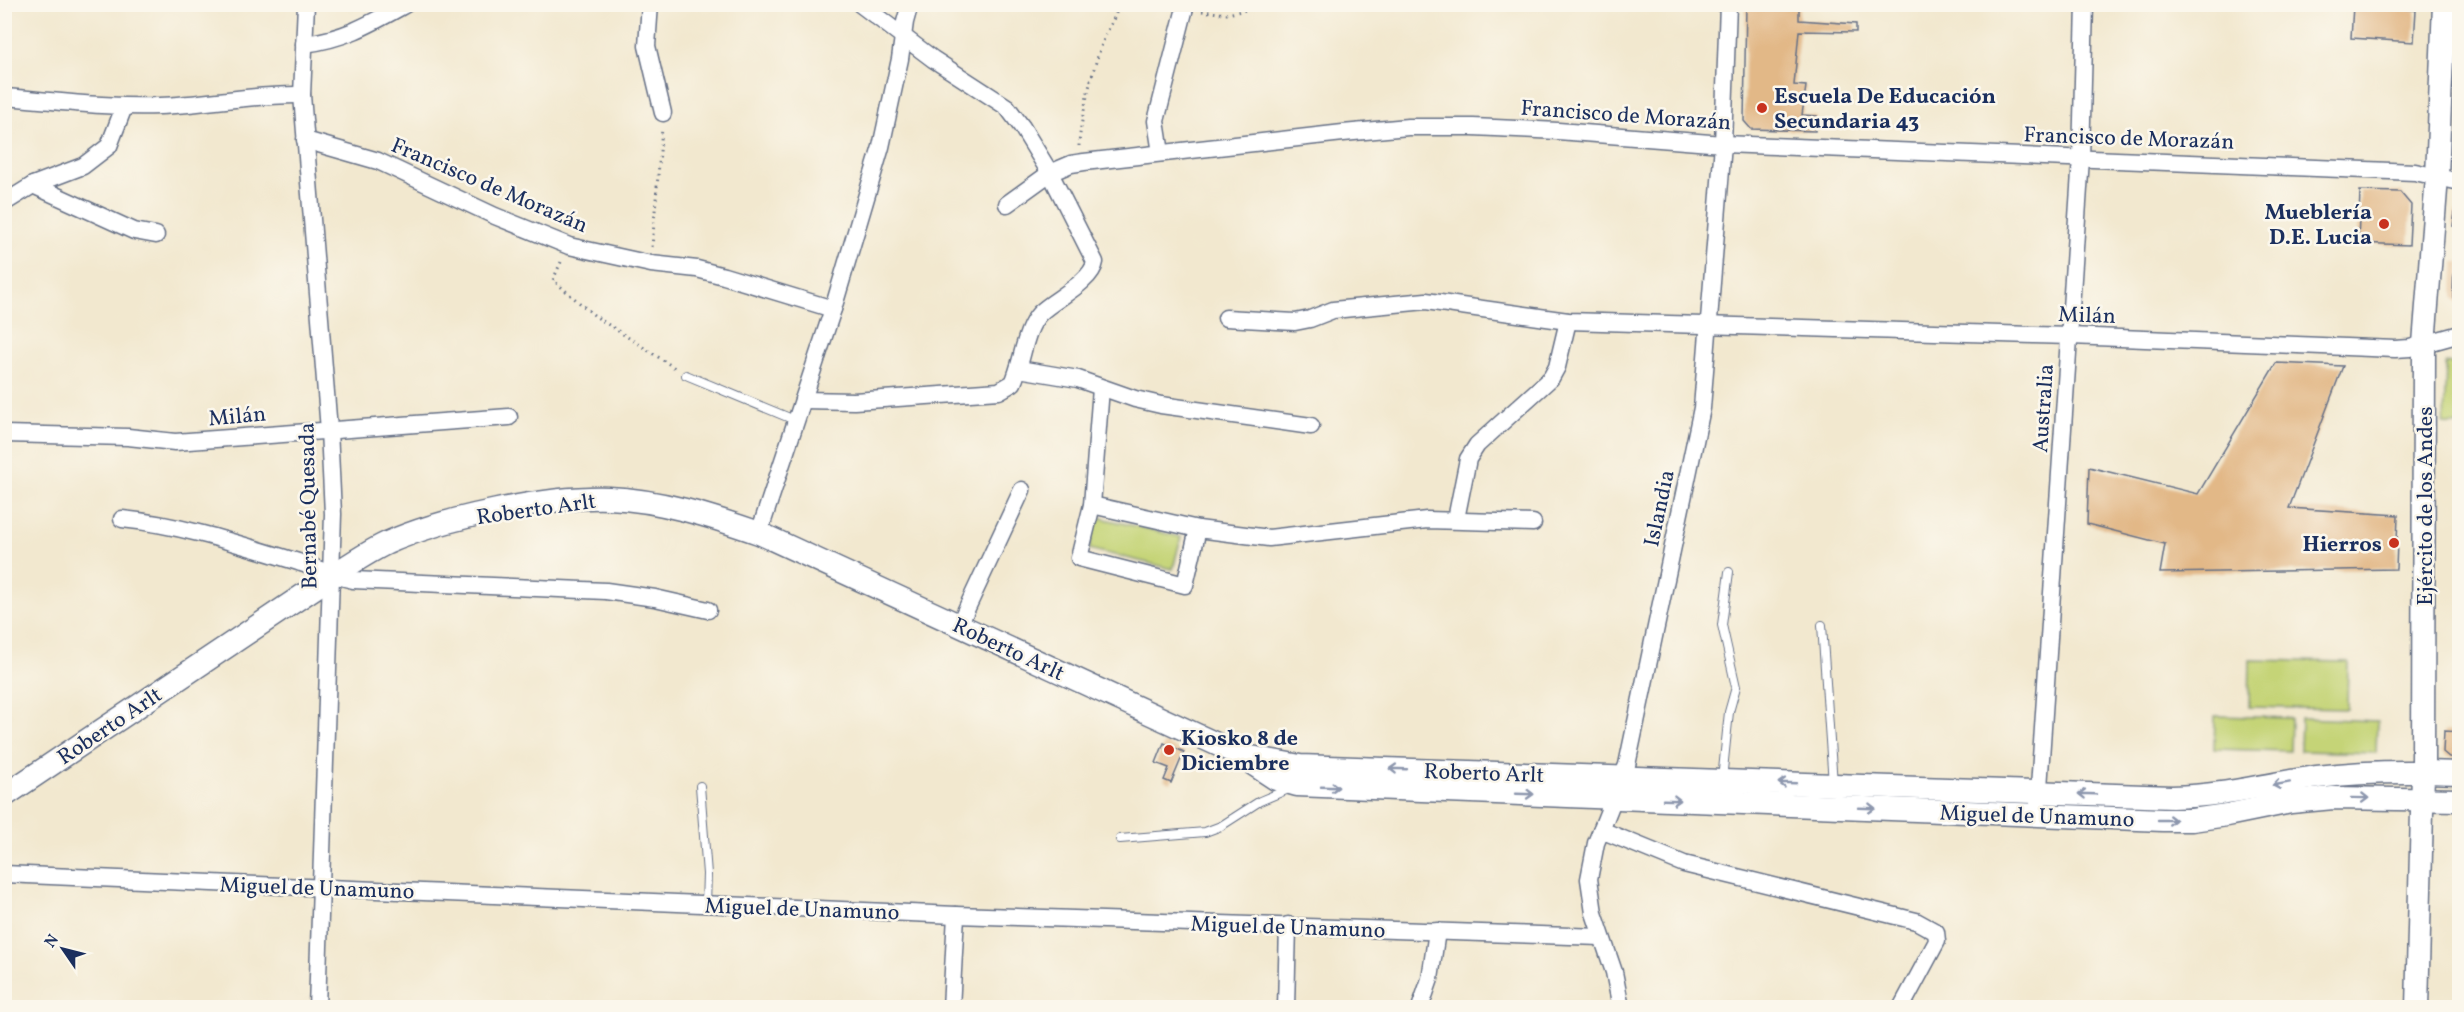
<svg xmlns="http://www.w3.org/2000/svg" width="2464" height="1012" font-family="Vollkorn,serif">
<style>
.green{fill:#c5d477;stroke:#70826a;stroke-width:1.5}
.building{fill:#e2b887}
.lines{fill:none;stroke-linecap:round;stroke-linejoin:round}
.lane-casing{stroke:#667086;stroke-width:10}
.street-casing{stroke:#667086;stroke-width:19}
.secondary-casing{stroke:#667086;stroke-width:25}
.path{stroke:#667086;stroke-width:3;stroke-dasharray:1.5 4.5;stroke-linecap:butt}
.lane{stroke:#fff;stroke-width:8}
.street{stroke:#fff;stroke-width:16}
.secondary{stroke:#fff;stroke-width:22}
.oneway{stroke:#8d97ae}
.poi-dot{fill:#c8321e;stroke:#fbf7ec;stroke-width:2}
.labels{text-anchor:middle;stroke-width:5;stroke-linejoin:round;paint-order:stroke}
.poi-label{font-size:22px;font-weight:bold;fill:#1b2f5e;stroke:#fbf7ec;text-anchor:start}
.street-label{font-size:22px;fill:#1b2f5e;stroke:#fbf7ec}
</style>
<rect width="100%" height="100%" fill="#fbf7ec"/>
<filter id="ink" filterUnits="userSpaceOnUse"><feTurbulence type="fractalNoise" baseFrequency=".0167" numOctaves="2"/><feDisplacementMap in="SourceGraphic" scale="12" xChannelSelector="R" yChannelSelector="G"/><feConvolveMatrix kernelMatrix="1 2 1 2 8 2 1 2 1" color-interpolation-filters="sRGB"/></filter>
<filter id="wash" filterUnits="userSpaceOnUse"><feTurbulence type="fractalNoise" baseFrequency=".008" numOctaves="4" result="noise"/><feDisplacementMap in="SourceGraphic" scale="24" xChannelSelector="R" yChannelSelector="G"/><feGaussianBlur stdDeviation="1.35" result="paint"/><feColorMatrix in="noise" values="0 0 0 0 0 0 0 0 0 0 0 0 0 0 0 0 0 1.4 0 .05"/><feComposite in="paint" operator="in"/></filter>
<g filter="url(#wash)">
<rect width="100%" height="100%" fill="#f2e8cf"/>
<g class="green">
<path d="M 2446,363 L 2459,363 L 2459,425 L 2444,424 Z"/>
<path d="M 1097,517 L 1181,537 L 1173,569 L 1089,549 Z"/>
<path d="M 2250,660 L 2348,662 L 2347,709 L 2249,707 Z"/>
<path d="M 2215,716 L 2291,718 L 2290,751 L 2214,749 Z"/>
<path d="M 2301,718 L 2377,721 L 2376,753 L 2300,751 Z"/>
</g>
<g id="blocks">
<g class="building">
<path d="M 1746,4 L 1799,4 L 1799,20 L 1856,24 L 1856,32 L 1799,31 L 1794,85 L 1806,86 L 1802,115 L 1817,116 L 1815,131 L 1751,129 L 1744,121 Z"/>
<path d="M 2353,6 L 2416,10 L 2414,42 L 2351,38 Z"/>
<path d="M 2360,191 L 2400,192 L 2411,205 L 2409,245 L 2358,243 Z"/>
<path d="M 2460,209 L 2460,227 L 2453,226 L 2455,213 Z"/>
<path d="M 2454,262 L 2460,262 L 2460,306 L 2453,297 Z"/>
<path d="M 2276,363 L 2343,366 L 2289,508 L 2398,515 L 2396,569 L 2160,573 L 2165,544 L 2087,524 L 2089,467 L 2198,494 Z"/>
<path d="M 2444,731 L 2460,732 L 2459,758 L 2449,757 L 2443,752 Z"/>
<path d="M 1164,743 L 1184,752 L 1171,783 L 1164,780 L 1169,768 L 1156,763 Z"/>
</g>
</g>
</g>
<g filter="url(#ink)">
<use href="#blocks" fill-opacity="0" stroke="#667086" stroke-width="1.5"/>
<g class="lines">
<g class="lane-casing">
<g id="lane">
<path d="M 686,375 L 797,421"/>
<path d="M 1822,625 L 1833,784"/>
<path d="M 1722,780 L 1729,712 L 1736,687 L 1722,625 L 1729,572"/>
<path d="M 700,786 L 707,874 L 706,904"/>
<path d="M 1120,839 L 1205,832 L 1221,826 L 1260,801 L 1291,788"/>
</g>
</g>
<g class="street-casing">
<g id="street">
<path d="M 306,4 L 302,95 L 329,430 L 333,514 L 317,1008"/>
<path d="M 650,4 L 647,46 L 663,113"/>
<path d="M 860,4 L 933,59 L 1007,107 L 1022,127 L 1050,173 L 1071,164 L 1084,162 L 1343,133 L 1408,127 L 1473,127 L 1558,131 L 1723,144 L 2415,172 L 2460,182"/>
<path d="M 304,44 C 345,39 370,24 406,4"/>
<path d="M 4,97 C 56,101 108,108 160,106 C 208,104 255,94 302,95"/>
<path d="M 305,140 L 378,161 L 495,216 L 569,246 L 651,264 L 697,269 L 724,276 L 833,309"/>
<path d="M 1161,153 L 1156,121 L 1186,4"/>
<path d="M 33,185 L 134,231 L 156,235"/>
<path d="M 4,203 L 33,185 L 83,166 L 109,146 L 124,107"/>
<path d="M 1226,318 L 1295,322 L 1310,319 L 1333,310 L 1426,301 L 1568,321 L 2070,336 L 2395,349 L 2410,348 L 2460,334"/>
<path d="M 1019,369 L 1078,379 L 1135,399 L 1161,405 L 1311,426"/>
<path d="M 1101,388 L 1092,505 L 1079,558 L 1185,585 L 1198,529"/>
<path d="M 803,400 L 854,401 L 999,391 L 1013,383 C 1023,361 1024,330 1040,313 C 1054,299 1092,282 1095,262 L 1050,173 L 1007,204"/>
<path d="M 4,434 L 128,437 L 175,442 L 509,417"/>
<path d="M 1092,505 L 1198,529 L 1269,538 L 1427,520 L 1533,523"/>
<path d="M 122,519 C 183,525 242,545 301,563 C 319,569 334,576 353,580 L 606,591 L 655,598 L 708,610"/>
<path d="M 1456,519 L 1468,459 L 1477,445 L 1551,378 L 1557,367 L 1568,321"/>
<path d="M 759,533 L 833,309 L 881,147 L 900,59 L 905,22 L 910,4"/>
<path d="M 959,625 L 1022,490"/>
<path d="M 2038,803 L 2081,158 L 2085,4"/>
<path d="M 1601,830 L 1684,864 L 1916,921 L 1936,932 L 1937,941 L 1901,1008"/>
<path d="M 4,874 L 956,915 L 1601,937"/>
<path d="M 951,1008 L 956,915"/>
<path d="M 1286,1008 L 1288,925"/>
<path d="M 1420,1008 L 1430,979 L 1437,931"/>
<path d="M 1621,1008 L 1614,972 L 1594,913 L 1589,879 L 1596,843 L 1627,765 L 1702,408 L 1723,144 L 1728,4"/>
</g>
</g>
<g class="secondary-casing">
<g id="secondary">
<path d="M 1251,757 L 1300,766 L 2172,797 C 2224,796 2267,784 2317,777 C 2364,771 2412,771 2460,773"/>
<path d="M 4,796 L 332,576 C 350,564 368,552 387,543 C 443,518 547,496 609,498 C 660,500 710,516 759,533 L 1238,754 L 1276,779 L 1297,785 L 2163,820 L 2192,820 L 2227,815 L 2291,802 L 2333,798 L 2460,800"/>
<path d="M 2417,1008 L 2423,772 L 2424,344 L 2437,177 L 2444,4"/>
</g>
</g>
<g class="path">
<path d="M 1202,11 L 1227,14 L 1274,4"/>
<path d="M 1079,146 C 1080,120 1093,68 1102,44 C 1107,30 1115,19 1119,4"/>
<path d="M 652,247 L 662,128"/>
<path d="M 561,262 L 553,280 L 595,316 L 675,368"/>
</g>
<use href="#lane" class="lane"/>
<use href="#street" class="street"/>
<use href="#secondary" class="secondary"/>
</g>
<defs><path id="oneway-shaft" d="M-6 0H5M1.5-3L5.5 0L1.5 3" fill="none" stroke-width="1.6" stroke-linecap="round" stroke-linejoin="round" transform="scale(1.5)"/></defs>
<g class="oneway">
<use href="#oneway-shaft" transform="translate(1398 769) rotate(-178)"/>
<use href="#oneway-shaft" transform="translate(1787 783) rotate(-178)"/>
<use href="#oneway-shaft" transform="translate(2281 784) rotate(170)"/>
<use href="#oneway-shaft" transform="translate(1330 787) rotate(2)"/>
<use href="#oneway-shaft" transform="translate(1525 794) rotate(2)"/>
<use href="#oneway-shaft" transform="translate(2087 794) rotate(-178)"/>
<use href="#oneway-shaft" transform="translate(2360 798) rotate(1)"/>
<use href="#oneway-shaft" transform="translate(1672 800) rotate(2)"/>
<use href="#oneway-shaft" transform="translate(1867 808) rotate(2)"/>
<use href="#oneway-shaft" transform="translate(2167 820)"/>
</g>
</g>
<g class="poi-dot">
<circle cx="1762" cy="108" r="6"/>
<circle cx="2384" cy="224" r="6"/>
<circle cx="2394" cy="543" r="6"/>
<circle cx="1169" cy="750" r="6"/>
</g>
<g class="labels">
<g class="poi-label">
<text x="1774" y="103">Escuela De Educación<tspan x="1774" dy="25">Secundaria 43</tspan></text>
<text x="2372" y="219" text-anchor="end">Mueblería<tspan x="2372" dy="25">D.E. Lucia</tspan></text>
<text x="2382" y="551" text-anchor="end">Hierros</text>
<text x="1181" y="745">Kiosko 8 de<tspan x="1181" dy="25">Diciembre</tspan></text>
</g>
<g class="street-label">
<text transform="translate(1626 114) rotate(4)" y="8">Francisco de Morazán</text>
<text transform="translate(2129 137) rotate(2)" y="8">Francisco de Morazán</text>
<text transform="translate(490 184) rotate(23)" y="8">Francisco de Morazán</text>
<text transform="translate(2087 314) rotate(2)" y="8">Milán</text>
<text transform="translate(2042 408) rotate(-86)" y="8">Australia</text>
<text transform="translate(237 415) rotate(-5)" y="8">Milán</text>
<text transform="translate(307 506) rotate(-91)" y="8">Bernabé Quesada</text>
<text transform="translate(2424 506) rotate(-90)" y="8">Ejército de los Andes</text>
<text transform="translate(536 508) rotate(-8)" y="8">Roberto Arlt</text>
<text transform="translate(1658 508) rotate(-78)" y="8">Islandia</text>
<text transform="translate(1009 648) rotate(25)" y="8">Roberto Arlt</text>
<text transform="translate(109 725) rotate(-34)" y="8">Roberto Arlt</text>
<text transform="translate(1484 772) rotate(2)" y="8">Roberto Arlt</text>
<text transform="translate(2037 815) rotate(2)" y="8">Miguel de Unamuno</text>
<text transform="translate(317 887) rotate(2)" y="8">Miguel de Unamuno</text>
<text transform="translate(802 908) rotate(2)" y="8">Miguel de Unamuno</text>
<text transform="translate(1288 926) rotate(2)" y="8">Miguel de Unamuno</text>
</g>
</g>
<rect width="2464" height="1012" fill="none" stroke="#fbf7ec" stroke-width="24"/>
<g transform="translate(63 949) rotate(305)" stroke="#fbf7ec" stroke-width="4.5" paint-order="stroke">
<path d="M0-4.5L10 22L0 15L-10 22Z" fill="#1b2f5e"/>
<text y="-9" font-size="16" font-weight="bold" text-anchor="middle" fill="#1b2f5e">N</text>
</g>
</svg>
